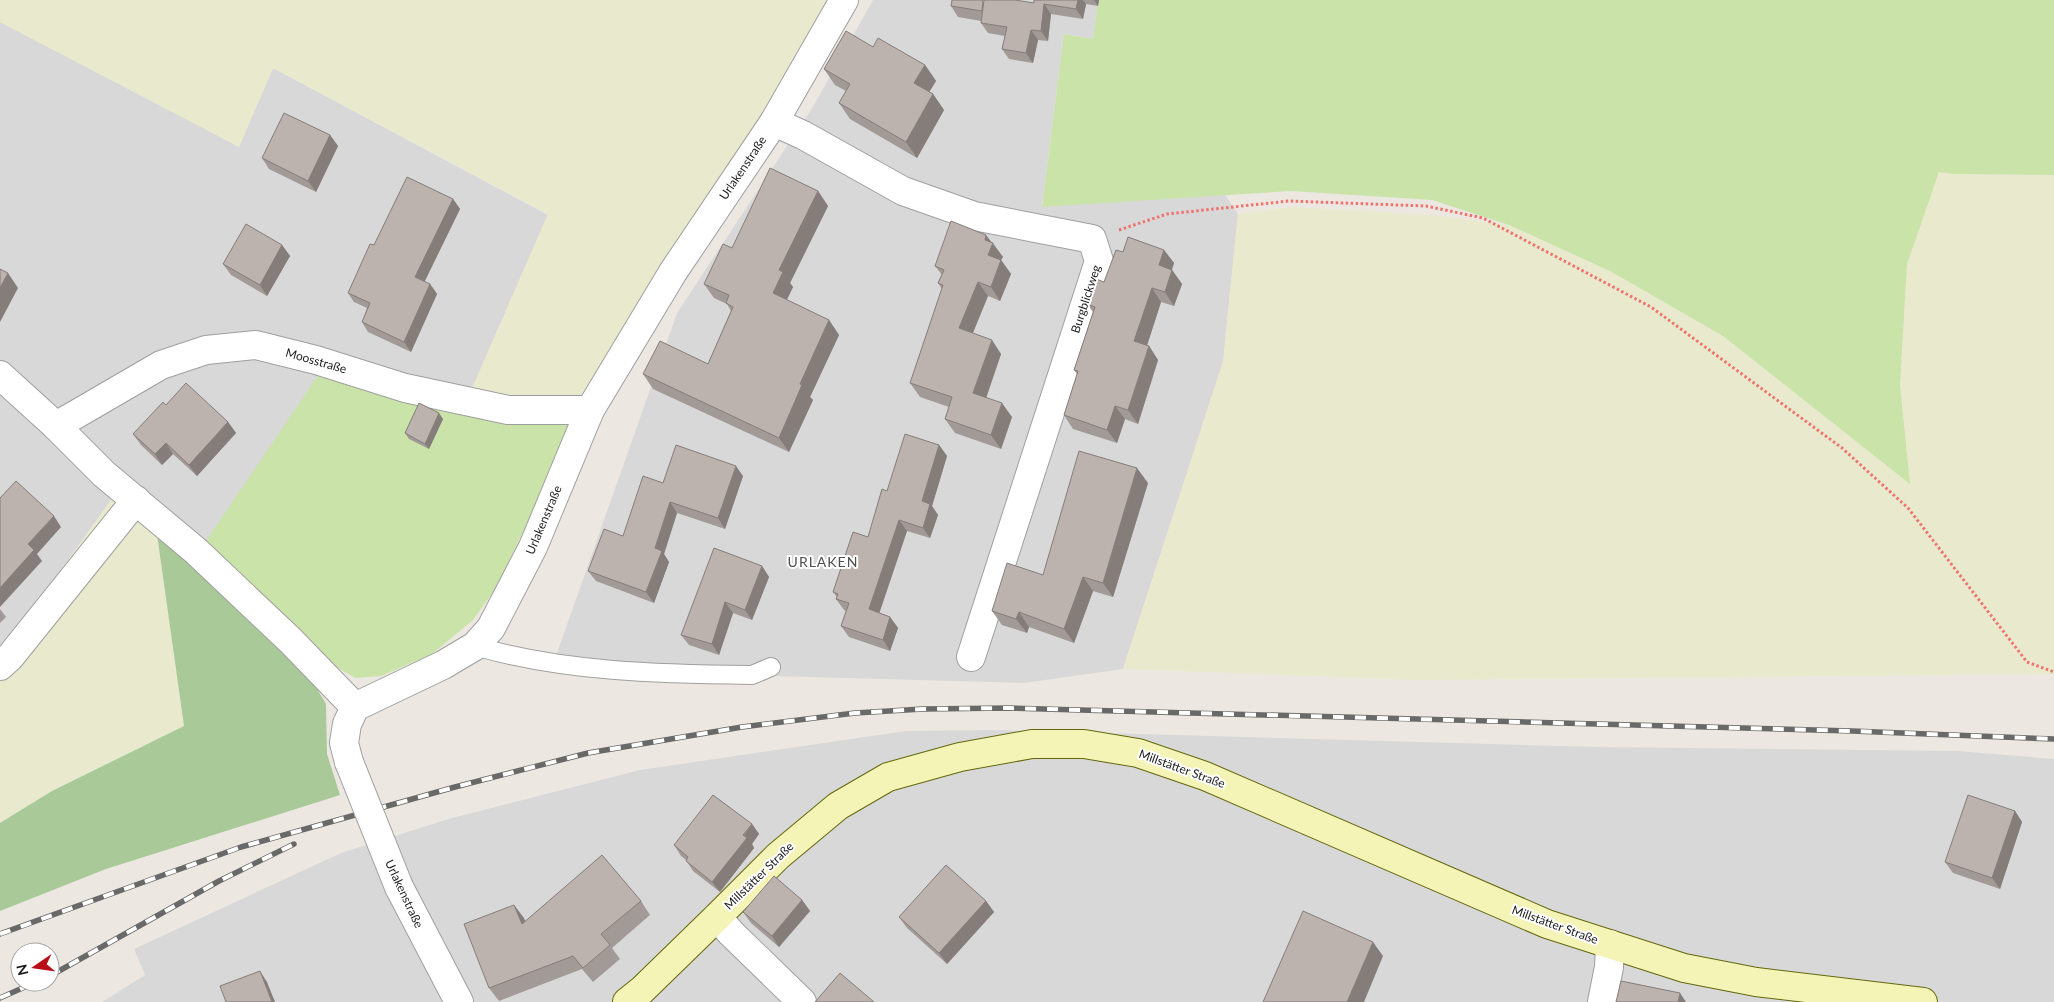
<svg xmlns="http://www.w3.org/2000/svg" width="2054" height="1002" font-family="Lato,sans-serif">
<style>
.residential{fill:#d9d8d8}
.farmland{fill:#e9eacd}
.grass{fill:#c9e3a9}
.forest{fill:#a9c998}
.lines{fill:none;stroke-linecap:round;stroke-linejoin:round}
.lane-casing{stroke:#9f9f9f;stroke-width:20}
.street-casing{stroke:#9f9f9f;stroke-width:30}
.secondary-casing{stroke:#63680c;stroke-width:30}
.path{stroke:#ef746f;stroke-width:3;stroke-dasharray:2.5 2.5;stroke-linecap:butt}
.lane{stroke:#fff;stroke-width:18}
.street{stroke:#fff;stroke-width:28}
.secondary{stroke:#f4f4b7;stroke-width:28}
.rail-casing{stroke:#696969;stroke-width:5.5}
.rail{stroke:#fff;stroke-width:4;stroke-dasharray:11;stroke-linecap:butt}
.street-bridge-casing{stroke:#9f9f9f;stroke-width:30;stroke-linecap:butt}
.street-bridge{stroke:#fff;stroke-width:28}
.wall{fill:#a29a96}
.shaded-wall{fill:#847d7a}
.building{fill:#bcb3ae;stroke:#847d7a}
.labels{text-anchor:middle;stroke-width:4;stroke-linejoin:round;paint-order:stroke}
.street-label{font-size:12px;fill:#1b1b1b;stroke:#fff}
.neighbourhood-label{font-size:14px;letter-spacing:1px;fill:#4e4e4e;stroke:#fff}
</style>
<rect width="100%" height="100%" fill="#ece8e1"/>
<g class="residential">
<path d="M 873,0 L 1098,0 L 1093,39 L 1064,34 L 1042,206 L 1225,195 L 1238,214 L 1223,362 L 1123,669 L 1024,683 L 551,670 L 677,313 L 814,105 Z"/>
<path d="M 0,22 L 239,146 L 273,68 L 548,215 L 467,400 L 202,547 L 126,479 L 0,655 Z"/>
<path d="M 994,730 L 1598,747 L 1958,751 L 2054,759 L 2054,1002 L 102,1002 L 145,975 L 134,949 L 341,853 L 452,818 L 640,770 L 906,731 Z"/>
</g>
<g class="farmland">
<path d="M 0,0 L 829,0 L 763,112 L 669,254 L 590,410 L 467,400 L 548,214 L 273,68 L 239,147 L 0,22 Z"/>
<path d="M 1939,171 L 1954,174 L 2054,175 L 2054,674 L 1415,680 L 1123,669 L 1223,362 L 1238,214 L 1292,207 L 1432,215 L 1509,225 L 1610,271 L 1723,336 L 1910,483 L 1900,385 L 1907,264 Z"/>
<path d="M 117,492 L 156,527 L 184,726 L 52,791 L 0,823 L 0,655 Z"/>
</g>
<g class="grass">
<path d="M 1098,0 L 2054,0 L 2054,175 L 1954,174 L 1939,172 L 1907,264 L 1900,385 L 1910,484 L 1723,336 L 1610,271 L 1509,225 L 1432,200 L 1291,191 L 1042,207 L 1064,34 L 1093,39 Z"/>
<path d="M 319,374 L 586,420 L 519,540 L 498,585 L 473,620 L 432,654 L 381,676 L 355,678 L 315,654 L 202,547 Z"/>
</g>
<path class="forest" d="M 156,527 L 303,665 L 326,704 L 327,754 L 340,795 L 106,869 L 0,911 L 0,823 L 52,791 L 184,726 Z"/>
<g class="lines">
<g class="lane-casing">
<path id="lane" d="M 475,646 C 564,672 660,674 752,675 L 771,667"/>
</g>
<g class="street-casing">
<g id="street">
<path d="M 774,122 L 803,135 L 903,191 L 974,216 L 1092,239 L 1099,261 L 971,657"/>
<path d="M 0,375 L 56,426 L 104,474 L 196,551 L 291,641 L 355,707"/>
<path d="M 56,426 L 161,365 L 206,350 L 256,345 L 316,360 L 405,388 L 508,410 L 590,410"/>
<path d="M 0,666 L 10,657 L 136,500"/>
<path d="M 349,762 L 344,743 L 347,724 L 355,707 L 443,665 L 475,646 L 491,628 L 533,547 L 590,410 L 673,272 L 774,122 L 844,0"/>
<path d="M 399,887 L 459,1002"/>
<path d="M 717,917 L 731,933 L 802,1002"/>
<path d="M 1602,1002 L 1609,967 L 1610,944"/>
</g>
</g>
<g class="secondary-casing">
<path id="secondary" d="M 627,1002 L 642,990 L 717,917 L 778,856 L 838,806 L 888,777 L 960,757 L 1032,744 L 1084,744 L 1138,753 L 1205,776 L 1547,924 L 1684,968 L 1756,982 L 1923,1002"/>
</g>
<path class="path" d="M 1119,230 L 1167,214 L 1289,201 L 1426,206 L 1483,218 L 1651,307 L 1842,448 L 1908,508 L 2027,662 L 2054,672"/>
<use href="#lane" class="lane"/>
<use href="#street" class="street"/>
<use href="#secondary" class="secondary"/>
<g class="rail-casing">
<g id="rail">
<path d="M 0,934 L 241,847 L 455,787 L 588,753 L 742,727 L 855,713 L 923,709 L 1009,708 L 1852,731 L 2054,739"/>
<path d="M 50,976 L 219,881 L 294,844"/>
<path d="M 0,998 L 36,982"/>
</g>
</g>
<use href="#rail" class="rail"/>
<g class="street-bridge-casing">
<path id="street-bridge" d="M 349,762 L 399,887"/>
</g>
<use href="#street-bridge" class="street-bridge"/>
</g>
<g class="wall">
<path d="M 1034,0 L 1099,0 L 1098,6 L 1086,4 L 1083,19 L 1051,14 L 1048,41 L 1038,40 L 1033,63 L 1009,59 L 1002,49 L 1005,36 L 988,33 L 981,23 L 981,21 L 958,17 L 951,6 L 1034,3 Z"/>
<path d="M 873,47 L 925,65 L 936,81 L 929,92 L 933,94 L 944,110 L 917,158 L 850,119 L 839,103 L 846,91 L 835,85 L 824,69 Z"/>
<path d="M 330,135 L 338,146 L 316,192 L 269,169 L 262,158 Z"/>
<path d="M 818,191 L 828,206 L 790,283 L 793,287 L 787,300 L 829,320 L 839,335 L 810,397 L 813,400 L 789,452 L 653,389 L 643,374 L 708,364 L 731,311 L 727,304 L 714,298 L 704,284 L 732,248 Z"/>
<path d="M 453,199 L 460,209 L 424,282 L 430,284 L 437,294 L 411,352 L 368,332 L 362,322 L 367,308 L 354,302 L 348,293 L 374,245 Z"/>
<path d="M 992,242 L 993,243 L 1003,257 L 1001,260 L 1011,274 L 1000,301 L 988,296 L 973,333 L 1001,354 L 986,398 L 1012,417 L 1001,449 L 955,433 L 945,419 L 949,407 L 920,397 L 910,383 L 942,289 L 938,283 L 942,275 L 935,266 Z"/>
<path d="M 282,245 L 290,256 L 267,296 L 231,275 L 223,264 Z"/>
<path d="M 1164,250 L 1174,263 L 1172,270 L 1182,284 L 1174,306 L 1161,302 L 1147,345 L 1149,346 L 1158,360 L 1138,424 L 1125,419 L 1117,443 L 1073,429 L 1064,415 L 1077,374 L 1074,370 L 1093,312 L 1087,304 L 1104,282 L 1123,252 Z"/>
<path d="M 166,405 L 228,422 L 236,433 L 197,476 L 173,454 L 162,465 L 141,445 L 133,434 Z"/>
<path d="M 443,419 L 429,449 L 409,439 L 405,433 Z"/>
<path d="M 939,445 L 947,456 L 932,506 L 938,515 L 930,538 L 907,531 L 879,613 L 890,617 L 898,628 L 890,651 L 849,637 L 841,626 L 846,611 L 844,610 L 836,599 L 837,597 L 833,592 L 868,537 L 887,491 Z"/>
<path d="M 743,476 L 725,529 L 677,513 L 664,554 L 669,562 L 654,603 L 596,581 L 588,571 L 623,536 L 663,483 Z"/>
<path d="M 1148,483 L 1113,597 L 1093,591 L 1074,643 L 1029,627 L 1027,633 L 1002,625 L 992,611 L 1043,575 Z"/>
<path d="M 762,566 L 769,577 L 752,620 L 733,613 L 719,655 L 689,645 L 681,635 Z"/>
<path d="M 0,609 L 6,617 L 0,623 Z"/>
<path d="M 2015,811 L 2022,822 L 2000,889 L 1953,873 L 1945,862 Z"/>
<path d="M 752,824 L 759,834 L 752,844 L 754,848 L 720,892 L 693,871 L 686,860 L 681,856 L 674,845 Z"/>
<path d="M 802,900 L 810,911 L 779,947 L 751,923 L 743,912 Z"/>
<path d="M 641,901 L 650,915 L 612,948 L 620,959 L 593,982 L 582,969 L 499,1001 L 489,988 L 514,905 L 525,921 Z"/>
<path d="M 986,901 L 994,912 L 947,964 L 907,928 L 899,917 Z"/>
</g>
<g class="shaded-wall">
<path d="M 1078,0 L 1083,0 L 1086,4 L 1083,19 L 1076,9 Z"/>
<path d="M 1094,0 L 1099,0 L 1098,6 Z"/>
<path d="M 1044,4 L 1051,14 L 1048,41 L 1041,31 Z"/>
<path d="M 1031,30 L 1038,40 L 1033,63 L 1026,53 Z"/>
<path d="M 925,65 L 936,81 L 925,99 L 914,83 Z"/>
<path d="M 933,94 L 944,110 L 917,158 L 906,142 Z"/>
<path d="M 330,135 L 338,146 L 316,192 L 308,181 Z"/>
<path d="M 818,191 L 828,206 L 790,283 L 793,287 L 783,307 L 773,293 L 779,270 Z"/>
<path d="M 453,199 L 460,209 L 422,287 L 415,277 Z"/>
<path d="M 986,235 L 1003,257 L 1001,260 L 1011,274 L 1000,301 L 991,287 L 988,255 L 985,240 Z"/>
<path d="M 282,245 L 290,256 L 267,296 L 260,285 Z"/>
<path d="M 1164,250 L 1174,263 L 1168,279 L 1159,265 Z"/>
<path d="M 1172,270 L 1182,284 L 1174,306 L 1165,292 Z"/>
<path d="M 8,273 L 18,288 L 0,322 L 0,288 Z"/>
<path d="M 978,282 L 988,296 L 969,342 L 959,328 Z"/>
<path d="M 430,284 L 437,294 L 411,352 L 404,342 Z"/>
<path d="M 1152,288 L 1161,302 L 1144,355 L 1134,341 Z"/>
<path d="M 829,320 L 839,335 L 810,397 L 813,400 L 789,452 L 779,438 L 800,384 Z"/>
<path d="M 992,340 L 1001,354 L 983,407 L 973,393 Z"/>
<path d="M 1149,346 L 1158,360 L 1138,424 L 1128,410 Z"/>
<path d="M 1002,403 L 1012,417 L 1001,449 L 991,435 Z"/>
<path d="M 1115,406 L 1125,419 L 1117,443 L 1107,430 Z"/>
<path d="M 439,413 L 443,419 L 429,449 L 425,444 Z"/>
<path d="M 228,422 L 236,433 L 197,476 L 189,465 Z"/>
<path d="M 166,443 L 173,454 L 162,465 L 155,454 Z"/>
<path d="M 939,445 L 947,456 L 932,506 L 938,515 L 930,538 L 923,528 L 922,501 Z"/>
<path d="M 736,466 L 743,476 L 725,529 L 718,518 Z"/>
<path d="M 1137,468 L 1148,483 L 1113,597 L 1103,583 Z"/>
<path d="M 670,502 L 677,513 L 664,554 L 669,562 L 654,603 L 646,592 L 655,548 Z"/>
<path d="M 54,516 L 61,527 L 37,554 L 42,561 L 0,607 L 0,588 L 28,544 Z"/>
<path d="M 899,520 L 907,531 L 877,620 L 869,609 Z"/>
<path d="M 762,566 L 769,577 L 752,620 L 745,610 Z"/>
<path d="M 1083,577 L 1093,591 L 1074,643 L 1064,629 Z"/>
<path d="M 725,602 L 733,613 L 719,655 L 712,644 Z"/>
<path d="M 1019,612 L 1029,627 L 1027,633 L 1016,619 Z"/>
<path d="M 890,617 L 898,628 L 890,651 L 883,640 Z"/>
<path d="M 2015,811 L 2022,822 L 2000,889 L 1992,878 Z"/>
<path d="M 752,824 L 759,834 L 752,844 L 754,848 L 720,892 L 712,882 Z"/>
<path d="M 802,900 L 810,911 L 779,947 L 772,936 Z"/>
<path d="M 986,901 L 994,912 L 947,964 L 939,953 Z"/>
<path d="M 514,905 L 524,918 L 532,937 L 522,924 Z"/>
<path d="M 1373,942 L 1383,956 L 1364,1002 L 1347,1002 Z"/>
<path d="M 260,971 L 267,982 L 275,1002 L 272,1002 Z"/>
<path d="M 1680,993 L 1686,1002 L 1678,1002 Z"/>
</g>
<g class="building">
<path d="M 952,0 L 983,0 L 982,11 L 951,6 Z"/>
<path d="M 984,0 L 1015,0 L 1034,3 L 1034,0 L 1078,0 L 1076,9 L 1044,4 L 1041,31 L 1031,30 L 1026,53 L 1002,49 L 1007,27 L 981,23 Z"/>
<path d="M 846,31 L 873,47 L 878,38 L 925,65 L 914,83 L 933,94 L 906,142 L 839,103 L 850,84 L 824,69 Z"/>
<path d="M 284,113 L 330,135 L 308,181 L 262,158 Z"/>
<path d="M 770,168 L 818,191 L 779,270 L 783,272 L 773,293 L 829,320 L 800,384 L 802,385 L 779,438 L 643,374 L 660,341 L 708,364 L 733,307 L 726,303 L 729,295 L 704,284 L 723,244 L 732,248 Z"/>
<path d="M 407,177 L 453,199 L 415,277 L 430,284 L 404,342 L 362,322 L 370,303 L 348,293 L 370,244 L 374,245 Z"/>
<path d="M 951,221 L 986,235 L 985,240 L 993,243 L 988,255 L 1001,260 L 991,287 L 978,282 L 959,328 L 992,340 L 973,393 L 1002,403 L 991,435 L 945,419 L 952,397 L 910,383 L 943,285 L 938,283 L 944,270 L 935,266 Z"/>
<path d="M 246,224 L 282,245 L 260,285 L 223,264 Z"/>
<path d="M 1128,237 L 1164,250 L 1159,265 L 1172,270 L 1165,292 L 1152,288 L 1134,341 L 1149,346 L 1128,410 L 1115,406 L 1107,430 L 1064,415 L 1078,371 L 1074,370 L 1095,307 L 1087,304 L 1096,279 L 1104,282 L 1116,250 L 1123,252 Z"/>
<path d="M 0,269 L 8,273 L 0,288 Z"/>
<path d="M 186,383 L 228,422 L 189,465 L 166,443 L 155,454 L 133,434 L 163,402 L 166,405 Z"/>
<path d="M 419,403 L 439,413 L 425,444 L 405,433 Z"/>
<path d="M 905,434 L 939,445 L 922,501 L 930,504 L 923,528 L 899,520 L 869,609 L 890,617 L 883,640 L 841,626 L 849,603 L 836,599 L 838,594 L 833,592 L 853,532 L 868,537 L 882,489 L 887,491 Z"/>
<path d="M 676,445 L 736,466 L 718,518 L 670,502 L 655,548 L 662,551 L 646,592 L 588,571 L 604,529 L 623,536 L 643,476 L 663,483 Z"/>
<path d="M 1079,451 L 1137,468 L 1103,583 L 1083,577 L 1064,629 L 1019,612 L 1016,619 L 992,611 L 1007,563 L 1043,575 Z"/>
<path d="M 16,481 L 54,516 L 28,544 L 34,550 L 0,588 L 0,498 Z"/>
<path d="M 714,548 L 762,566 L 745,610 L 725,602 L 712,644 L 681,635 Z"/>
<path d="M 713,795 L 752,824 L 743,835 L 747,838 L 712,882 L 686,861 L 688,857 L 674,845 Z"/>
<path d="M 1968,795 L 2015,811 L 1992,878 L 1945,862 Z"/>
<path d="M 602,855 L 641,901 L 601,934 L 610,945 L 583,968 L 573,956 L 489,988 L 464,924 L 514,905 L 522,924 Z"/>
<path d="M 946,865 L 986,901 L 939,953 L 899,917 Z"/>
<path d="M 774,876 L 802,900 L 772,936 L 743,912 Z"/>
<path d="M 1303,911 L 1373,942 L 1347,1002 L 1263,1002 Z"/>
<path d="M 260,971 L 272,1002 L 226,1002 L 220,986 Z"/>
<path d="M 840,973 L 874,1002 L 815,1002 Z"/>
<path d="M 1621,981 L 1680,993 L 1678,1002 L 1616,1002 Z"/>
</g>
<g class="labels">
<g class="street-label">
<text transform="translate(743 168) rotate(-56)" y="4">Urlakenstraße</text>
<text transform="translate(1086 299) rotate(-72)" y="4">Burgblickweg</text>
<text transform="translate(316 361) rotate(16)" y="4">Moosstraße</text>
<text transform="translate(544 520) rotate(-67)" y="4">Urlakenstraße</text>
<text transform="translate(1182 769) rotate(20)" y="4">Millstätter Straße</text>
<text transform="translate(759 876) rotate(-44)" y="4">Millstätter Straße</text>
<text transform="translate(404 894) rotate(65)" y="4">Urlakenstraße</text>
<text transform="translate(1555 925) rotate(20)" y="4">Millstätter Straße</text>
</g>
<g class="neighbourhood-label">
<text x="823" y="567">URLAKEN</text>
</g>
</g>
<g transform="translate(35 967) rotate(257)"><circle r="24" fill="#ffffff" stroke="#a4a4a4"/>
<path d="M0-4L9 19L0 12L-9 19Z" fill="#b80e18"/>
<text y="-8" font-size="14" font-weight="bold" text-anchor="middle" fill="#1b1b1b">N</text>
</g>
</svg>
